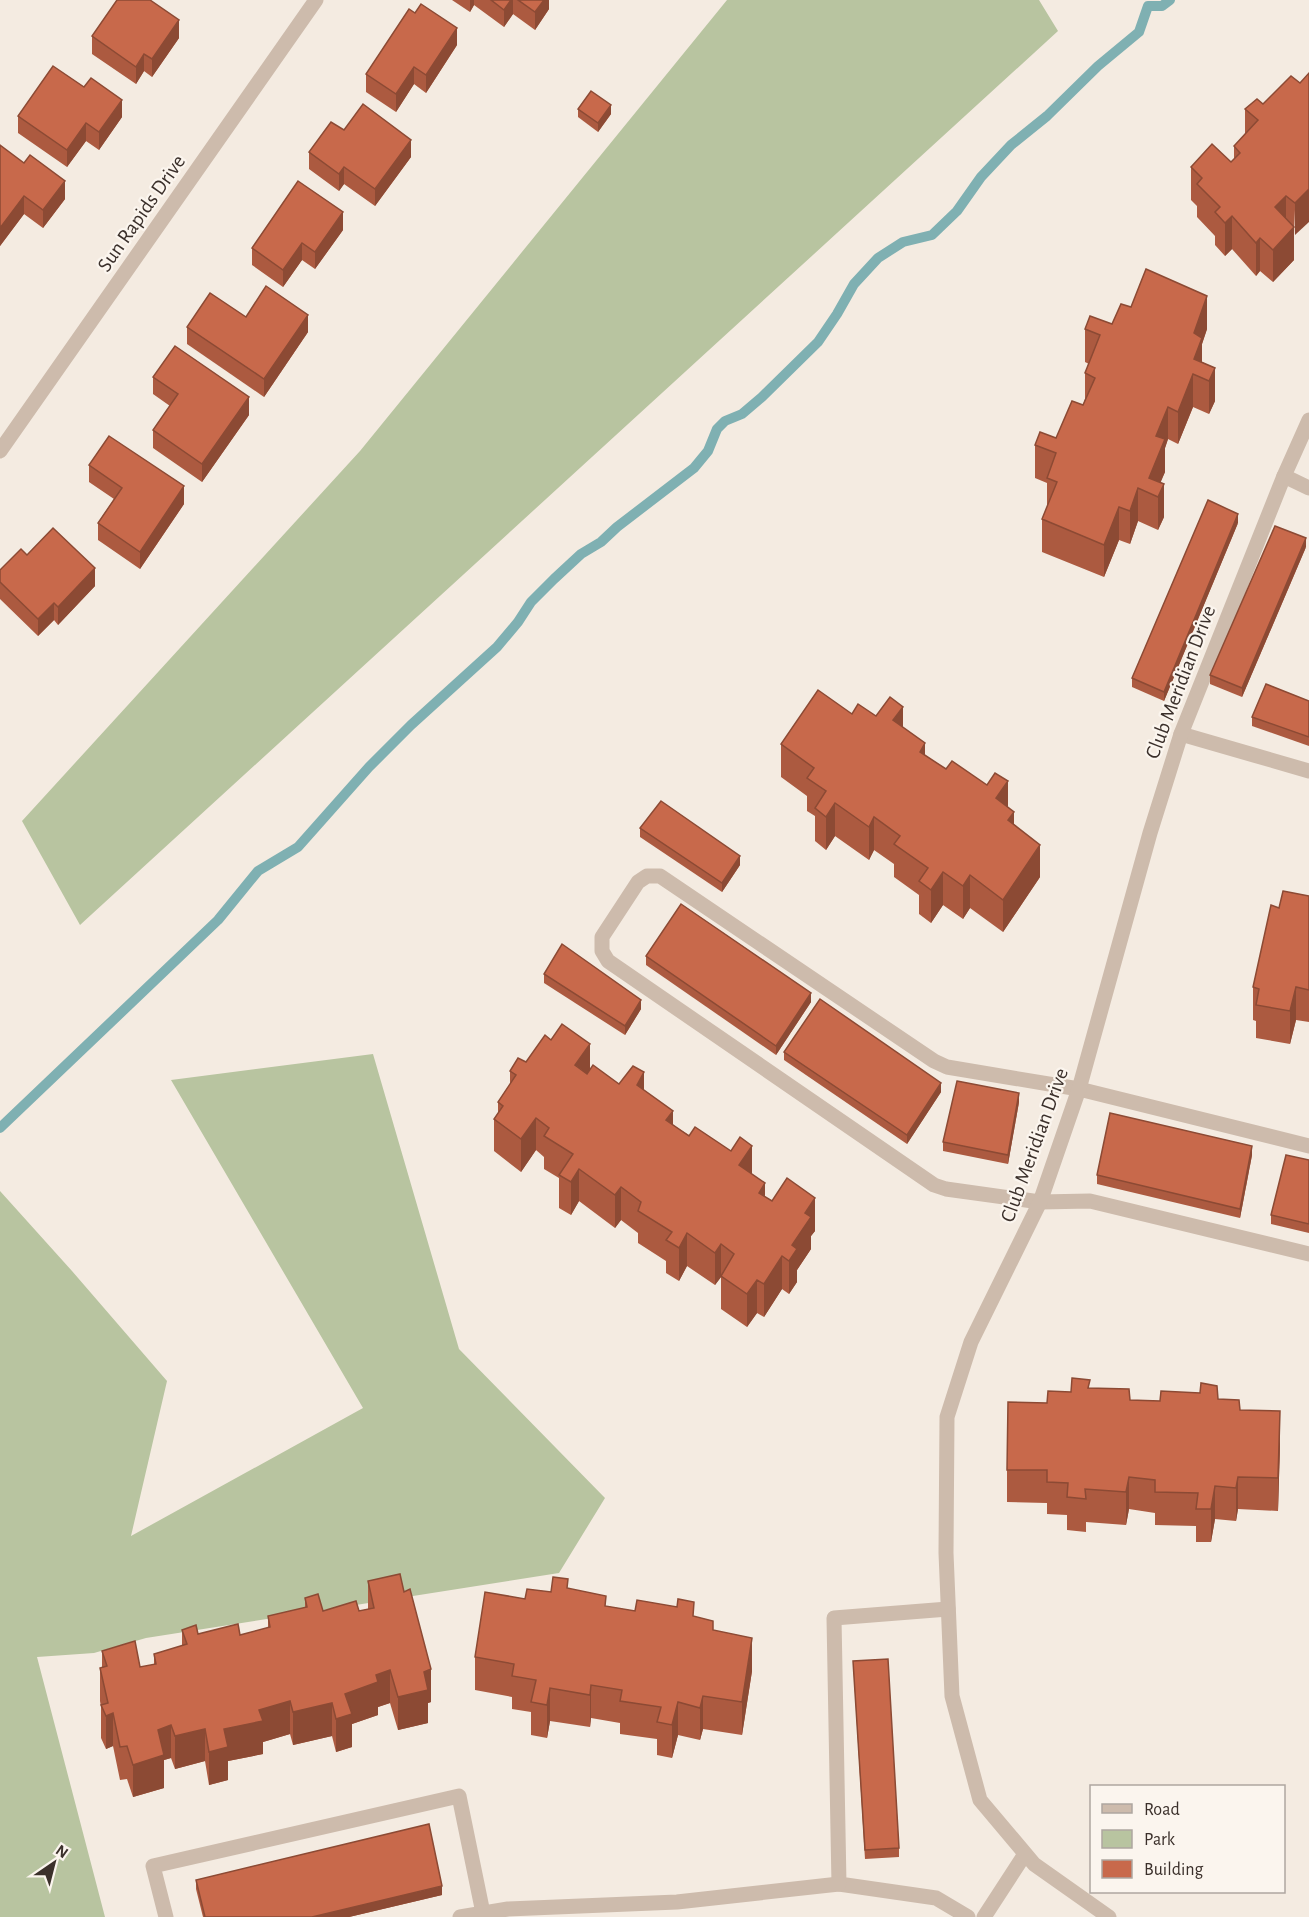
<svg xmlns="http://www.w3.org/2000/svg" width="1309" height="1917" font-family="'Alegreya Sans',sans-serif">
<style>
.green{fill:#b8c4a0}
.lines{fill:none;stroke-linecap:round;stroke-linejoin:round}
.stream{stroke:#7fb0b2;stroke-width:10}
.service{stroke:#cdbbac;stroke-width:15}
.minor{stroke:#cdbbac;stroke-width:15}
.wall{fill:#ac5a40}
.shaded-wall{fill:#8c4a34}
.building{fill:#c8694b;stroke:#8c4a34;stroke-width:1.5}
.labels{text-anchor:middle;stroke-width:4.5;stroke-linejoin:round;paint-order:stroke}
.street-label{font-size:21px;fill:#3b302b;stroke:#fbf5ee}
</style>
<rect width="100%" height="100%" fill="#f4ebe1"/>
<g class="green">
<path d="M 727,0 L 1039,0 L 1058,31 L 80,925 L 22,821 L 360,451 Z"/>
<path d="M 373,1054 L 459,1349 L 605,1498 L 559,1573 L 146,1638 L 94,1653 L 37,1657 L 105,1917 L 0,1917 L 0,1191 L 72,1271 L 167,1381 L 131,1536 L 363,1408 L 171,1080 Z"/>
</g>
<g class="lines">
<path class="stream" d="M 0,1128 L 218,920 L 258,871 L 298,847 L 369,767 L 411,725 L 497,647 L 518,622 L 531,602 L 554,579 L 581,554 L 601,542 L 617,527 L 694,468 L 708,451 L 717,429 L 725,421 L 742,414 L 762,397 L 818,342 L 837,314 L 854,284 L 878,258 L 903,242 L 932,235 L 957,211 L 981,177 L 1011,145 L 1047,116 L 1098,66 L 1139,32 L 1148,6 L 1162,6 L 1170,0"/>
<g class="service">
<path d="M 1284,476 L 1309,488"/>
<path d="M 1181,734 L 1309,771"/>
<path d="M 1309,1146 L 1079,1089 L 947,1067 L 934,1061 L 660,876 L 647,876 L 638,882 L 602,937 L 602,951 L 608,961 L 934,1185 L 946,1189 L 1040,1202 L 1090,1201 L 1309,1254"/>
<path d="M 948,1609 L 834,1618 L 839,1884 L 936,1898 L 968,1917"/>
<path d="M 166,1917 L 153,1866 L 459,1796 L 483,1913"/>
<path d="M 460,1917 L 508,1909 L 677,1902 L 839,1884"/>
<path d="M 984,1917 L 1025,1854"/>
<path d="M 1109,1917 L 1034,1864 L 980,1800 L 952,1696 L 946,1553 L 947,1417 L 971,1342 L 1040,1202 L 1079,1089 L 1150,833 L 1181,734 L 1284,476 L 1309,420"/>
</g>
<path class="minor" d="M 0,451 L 316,0"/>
</g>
<g class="wall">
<path d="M 452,0 L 549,0 L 549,9 L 535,30 L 513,14 L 504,27 L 474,5 L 470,12 Z"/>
<path d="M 92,36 L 179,38 L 152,77 L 144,71 L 136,84 L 92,54 Z"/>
<path d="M 457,45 L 426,93 L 414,84 L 396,112 L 366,92 L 366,74 Z"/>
<path d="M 1300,83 L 1294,235 L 1294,260 L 1273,282 L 1260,271 L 1256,276 L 1232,249 L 1225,256 L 1215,245 L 1215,236 L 1197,217 L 1197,206 L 1191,200 L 1191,167 L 1231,162 L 1234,159 L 1234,146 L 1245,134 L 1245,109 L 1263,104 Z"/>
<path d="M 578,109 L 611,114 L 598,132 L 578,117 Z"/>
<path d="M 18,116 L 122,117 L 99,150 L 86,141 L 67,167 L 18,133 Z"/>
<path d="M 344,130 L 411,157 L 375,206 L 344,184 L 339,191 L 309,169 L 309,152 Z"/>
<path d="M 0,145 L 65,199 L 43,228 L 24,214 L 0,246 Z"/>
<path d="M 343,230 L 315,269 L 302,260 L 283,287 L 252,265 L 252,248 Z"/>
<path d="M 1112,324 L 1207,329 L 1202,344 L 1202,362 L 1215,368 L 1215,401 L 1209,414 L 1193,407 L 1178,444 L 1168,439 L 1165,448 L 1165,472 L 1160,482 L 1164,517 L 1158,530 L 1138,521 L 1130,544 L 1119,540 L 1104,577 L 1042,552 L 1042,519 L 1047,507 L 1047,483 L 1035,478 L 1035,445 L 1056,438 L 1083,405 L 1085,399 L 1085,373 L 1089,364 L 1085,362 L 1085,329 Z"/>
<path d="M 187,327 L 308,332 L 264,397 L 187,344 Z"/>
<path d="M 153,377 L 249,415 L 202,482 L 153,448 L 153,430 L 170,406 L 153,394 Z"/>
<path d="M 89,465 L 184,504 L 140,569 L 98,540 L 98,523 L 114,499 L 89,482 Z"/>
<path d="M 1238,523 L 1164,701 L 1132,687 L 1132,678 Z"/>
<path d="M 1306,547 L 1242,697 L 1210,684 L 1210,675 Z"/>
<path d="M 27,555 L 95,586 L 58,625 L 54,620 L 38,636 L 0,599 L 0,570 Z"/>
<path d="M 1309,701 L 1309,746 L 1252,726 L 1252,717 Z"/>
<path d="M 852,714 L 876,716 L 903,728 L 925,755 L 946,769 L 1008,807 L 1014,824 L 1040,877 L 1003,932 L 970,908 L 963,919 L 943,905 L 931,923 L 919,914 L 919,895 L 894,877 L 894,864 L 874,850 L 869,860 L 835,836 L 826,850 L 815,841 L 815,816 L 807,811 L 807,796 L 781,777 L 781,744 Z"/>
<path d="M 640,828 L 740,865 L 722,892 L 640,837 Z"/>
<path d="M 1309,896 L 1309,1022 L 1296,1020 L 1290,1044 L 1256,1038 L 1256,1021 L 1253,1020 L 1253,987 L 1279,908 Z"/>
<path d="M 646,956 L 811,1002 L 776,1055 L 646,965 Z"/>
<path d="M 544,974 L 641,1009 L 625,1035 L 544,983 Z"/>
<path d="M 784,1052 L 941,1092 L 907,1144 L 784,1060 Z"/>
<path d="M 526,1062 L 590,1071 L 619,1084 L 644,1091 L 673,1125 L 752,1174 L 765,1197 L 815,1231 L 811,1236 L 811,1249 L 797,1270 L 797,1282 L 789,1294 L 782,1289 L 764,1317 L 757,1313 L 747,1327 L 721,1309 L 721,1277 L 715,1285 L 687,1266 L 679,1281 L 666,1273 L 666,1261 L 638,1243 L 638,1233 L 621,1220 L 615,1228 L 579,1201 L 571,1215 L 559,1208 L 559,1178 L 544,1169 L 544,1157 L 536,1150 L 521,1172 L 494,1151 L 494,1119 L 498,1113 L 498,1102 L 510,1084 L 510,1071 Z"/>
<path d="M 1019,1102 L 1008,1164 L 943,1151 L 943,1142 Z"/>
<path d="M 1252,1155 L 1240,1218 L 1097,1184 L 1097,1175 Z"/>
<path d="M 1309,1160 L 1309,1233 L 1271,1224 L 1271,1215 Z"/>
<path d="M 1090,1389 L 1130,1400 L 1160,1401 L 1218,1399 L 1240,1410 L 1280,1444 L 1278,1511 L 1238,1509 L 1236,1521 L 1215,1519 L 1211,1542 L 1196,1542 L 1196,1526 L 1155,1525 L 1155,1513 L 1129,1509 L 1126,1525 L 1086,1522 L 1086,1532 L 1067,1530 L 1067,1515 L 1047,1514 L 1047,1503 L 1007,1502 L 1007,1470 L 1047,1403 Z"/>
<path d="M 368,1581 L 404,1592 L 431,1702 L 428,1703 L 428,1723 L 398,1730 L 390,1703 L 378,1707 L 378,1715 L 352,1724 L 352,1747 L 336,1752 L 332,1736 L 293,1745 L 290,1734 L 263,1742 L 263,1754 L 228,1761 L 228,1780 L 209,1785 L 205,1761 L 175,1769 L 171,1758 L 164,1760 L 164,1788 L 133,1797 L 127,1779 L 120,1780 L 113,1746 L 106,1749 L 101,1738 L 101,1707 L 100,1701 L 100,1668 L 102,1668 L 102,1651 L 140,1667 L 154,1665 L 154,1654 L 182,1646 L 182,1630 L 198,1634 L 240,1635 L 268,1628 L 268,1616 L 305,1608 L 305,1598 L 323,1611 L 359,1611 L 368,1609 Z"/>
<path d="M 568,1589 L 606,1606 L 635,1611 L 694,1616 L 713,1630 L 752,1671 L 742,1735 L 703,1729 L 700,1740 L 678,1735 L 672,1758 L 657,1755 L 657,1739 L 620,1734 L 620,1723 L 591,1718 L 590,1727 L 550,1721 L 547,1738 L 531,1735 L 531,1712 L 512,1709 L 512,1697 L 475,1690 L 475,1657 L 525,1599 Z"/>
<path d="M 853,1661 L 899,1848 L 899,1857 L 865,1859 Z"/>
<path d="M 196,1880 L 442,1895 L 349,1917 L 203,1917 L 196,1889 Z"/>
</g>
<g class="shaded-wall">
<path d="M 470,0 L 474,0 L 474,5 L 470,12 Z"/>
<path d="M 511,0 L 513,0 L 513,14 L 504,27 L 504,10 Z"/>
<path d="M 544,0 L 549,0 L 549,9 L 535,30 L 535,12 Z"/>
<path d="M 179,20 L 179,38 L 152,77 L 152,59 Z"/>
<path d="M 457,28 L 457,45 L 426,93 L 426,75 Z"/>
<path d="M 144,54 L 144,71 L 136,84 L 136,67 Z"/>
<path d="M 414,67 L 414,84 L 396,112 L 396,94 Z"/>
<path d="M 122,100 L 122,117 L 99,150 L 99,132 Z"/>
<path d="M 611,105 L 611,114 L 598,132 L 598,123 Z"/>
<path d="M 86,123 L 86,141 L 67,167 L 67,150 Z"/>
<path d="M 411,140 L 411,157 L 375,206 L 375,189 Z"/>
<path d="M 344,167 L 344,184 L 339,191 L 339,174 Z"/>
<path d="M 65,181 L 65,199 L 43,228 L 43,210 Z"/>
<path d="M 1309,189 L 1309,222 L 1295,235 L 1295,203 Z"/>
<path d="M 24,196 L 24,214 L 0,246 L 0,228 Z"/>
<path d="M 1286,196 L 1286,229 L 1275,207 Z"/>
<path d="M 343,212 L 343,230 L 315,269 L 315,252 Z"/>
<path d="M 1232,216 L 1232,249 L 1225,256 L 1225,223 Z"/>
<path d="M 1294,227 L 1294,260 L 1273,282 L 1273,250 Z"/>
<path d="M 1260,238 L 1260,271 L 1256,276 L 1256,243 Z"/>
<path d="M 302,243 L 302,260 L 283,287 L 283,270 Z"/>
<path d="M 1207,296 L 1207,329 L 1202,344 L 1202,371 L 1194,374 L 1194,333 Z"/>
<path d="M 308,315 L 308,332 L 264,397 L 264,379 Z"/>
<path d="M 1215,368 L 1215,401 L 1209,414 L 1209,381 Z"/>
<path d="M 1193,374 L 1193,407 L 1178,444 L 1178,412 Z"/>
<path d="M 249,397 L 249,415 L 202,482 L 202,464 Z"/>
<path d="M 1168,407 L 1168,439 L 1165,448 L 1165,472 L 1155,496 L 1149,478 L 1156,436 Z"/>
<path d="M 1164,484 L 1164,517 L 1158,530 L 1158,497 Z"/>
<path d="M 184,486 L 184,504 L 140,569 L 140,552 Z"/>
<path d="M 1138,488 L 1138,521 L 1130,544 L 1130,511 Z"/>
<path d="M 1119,507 L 1119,540 L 1104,577 L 1104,545 Z"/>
<path d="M 1238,514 L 1238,523 L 1164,701 L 1164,692 Z"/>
<path d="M 1306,538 L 1306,547 L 1242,697 L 1242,688 Z"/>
<path d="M 95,568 L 95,586 L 58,625 L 58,607 Z"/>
<path d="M 54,603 L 54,620 L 38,636 L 38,619 Z"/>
<path d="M 903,707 L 903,740 L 893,720 Z"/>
<path d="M 925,743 L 925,776 L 920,752 Z"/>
<path d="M 1008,781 L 1008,814 L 996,798 Z"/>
<path d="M 835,803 L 835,836 L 826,850 L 826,817 Z"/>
<path d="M 1014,812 L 1014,845 L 1008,820 Z"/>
<path d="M 874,817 L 874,850 L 869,860 L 869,827 Z"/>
<path d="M 1040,845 L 1040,877 L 1003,932 L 1003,900 Z"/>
<path d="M 740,856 L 740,865 L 722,892 L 722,883 Z"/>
<path d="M 943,872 L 943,905 L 931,923 L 931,890 Z"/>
<path d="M 970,875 L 970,908 L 963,919 L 963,886 Z"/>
<path d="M 1296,987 L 1296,1020 L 1290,1044 L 1290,1011 Z"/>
<path d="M 811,993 L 811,1002 L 776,1055 L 776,1046 Z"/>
<path d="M 641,1000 L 641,1009 L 625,1035 L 625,1026 Z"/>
<path d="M 590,1044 L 590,1076 L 575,1065 Z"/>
<path d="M 644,1072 L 644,1105 L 637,1085 Z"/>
<path d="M 941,1083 L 941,1092 L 907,1144 L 907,1135 Z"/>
<path d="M 1019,1093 L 1019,1102 L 1008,1164 L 1008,1155 Z"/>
<path d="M 673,1111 L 673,1144 L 666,1120 Z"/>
<path d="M 536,1118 L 536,1150 L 521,1172 L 521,1139 Z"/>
<path d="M 752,1146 L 752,1179 L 739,1165 Z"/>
<path d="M 1252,1146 L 1252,1155 L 1240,1218 L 1240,1209 Z"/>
<path d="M 579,1169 L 579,1201 L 571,1215 L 571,1182 Z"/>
<path d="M 765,1183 L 765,1216 L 759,1193 Z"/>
<path d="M 621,1187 L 621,1220 L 615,1228 L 615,1195 Z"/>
<path d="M 815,1198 L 815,1231 L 811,1236 L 811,1249 L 797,1270 L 797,1282 L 789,1294 L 789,1261 L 792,1245 L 805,1213 Z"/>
<path d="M 687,1233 L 687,1266 L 679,1281 L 679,1248 Z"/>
<path d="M 721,1244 L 721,1277 L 715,1285 L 715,1253 Z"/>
<path d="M 782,1256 L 782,1289 L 764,1317 L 764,1284 Z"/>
<path d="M 757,1280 L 757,1313 L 747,1327 L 747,1294 Z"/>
<path d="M 1280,1411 L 1280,1444 L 1278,1511 L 1278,1478 Z"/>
<path d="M 1129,1477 L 1129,1509 L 1126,1525 L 1126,1492 Z"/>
<path d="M 1238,1477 L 1238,1509 L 1236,1521 L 1236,1488 Z"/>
<path d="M 1215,1486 L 1215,1519 L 1211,1542 L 1211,1509 Z"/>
<path d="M 752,1638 L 752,1671 L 742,1735 L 742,1702 Z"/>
<path d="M 431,1669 L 431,1702 L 428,1703 L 428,1723 L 398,1730 L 398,1697 L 424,1672 Z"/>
<path d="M 390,1670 L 390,1703 L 378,1707 L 378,1715 L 352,1724 L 352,1747 L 336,1752 L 336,1719 L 345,1694 L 376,1675 Z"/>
<path d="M 591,1685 L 591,1718 L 590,1727 L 590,1695 Z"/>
<path d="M 550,1688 L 550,1721 L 547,1738 L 547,1705 Z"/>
<path d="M 703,1696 L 703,1729 L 700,1740 L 700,1708 Z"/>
<path d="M 290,1701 L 290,1734 L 263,1742 L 263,1754 L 228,1761 L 228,1780 L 209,1785 L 209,1752 L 224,1729 L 259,1710 Z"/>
<path d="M 678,1702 L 678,1735 L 672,1758 L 672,1725 Z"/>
<path d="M 332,1703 L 332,1736 L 293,1745 L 293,1712 Z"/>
<path d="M 113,1713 L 113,1746 L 106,1749 L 106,1716 Z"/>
<path d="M 171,1725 L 171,1758 L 164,1760 L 164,1788 L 133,1797 L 133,1765 L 158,1730 Z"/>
<path d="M 205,1729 L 205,1761 L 175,1769 L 175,1736 Z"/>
<path d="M 442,1886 L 442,1895 L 349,1917 L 312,1917 Z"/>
</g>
<g class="building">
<path d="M 117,0 L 150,0 L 179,20 L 152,59 L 144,54 L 136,67 L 92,36 Z"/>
<path d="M 491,0 L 511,0 L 504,10 Z"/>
<path d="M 518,0 L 544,0 L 535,12 Z"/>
<path d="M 421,4 L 457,28 L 426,75 L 414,67 L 396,94 L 366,74 L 409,9 L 415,13 Z"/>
<path d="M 53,66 L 84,87 L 91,78 L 122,100 L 99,132 L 86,123 L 67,150 L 18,116 Z"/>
<path d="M 1309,73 L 1309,189 L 1295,203 L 1286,196 L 1275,207 L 1294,227 L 1273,250 L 1260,238 L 1256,243 L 1232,216 L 1225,223 L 1215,212 L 1220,207 L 1197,184 L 1202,178 L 1191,167 L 1212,144 L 1231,162 L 1240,153 L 1234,146 L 1258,120 L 1245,109 L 1257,99 L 1263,104 L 1291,76 L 1300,83 Z"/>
<path d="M 591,91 L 611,105 L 598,123 L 578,109 Z"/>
<path d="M 363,104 L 411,140 L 375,189 L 344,167 L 339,174 L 309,152 L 331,122 L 344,130 Z"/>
<path d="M 0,145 L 24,163 L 30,155 L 65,181 L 43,210 L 24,196 L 0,228 Z"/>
<path d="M 298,181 L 343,212 L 315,252 L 302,243 L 283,270 L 252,248 Z"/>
<path d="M 1146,269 L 1207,296 L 1194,333 L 1202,338 L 1194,359 L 1215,368 L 1209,381 L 1193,374 L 1178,412 L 1168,407 L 1156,436 L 1165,439 L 1149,478 L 1164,484 L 1158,497 L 1138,488 L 1130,511 L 1119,507 L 1104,545 L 1042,519 L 1057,482 L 1047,478 L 1056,453 L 1035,445 L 1040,432 L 1056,438 L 1072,401 L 1083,405 L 1095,378 L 1085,373 L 1100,335 L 1085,329 L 1090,316 L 1112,324 L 1121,304 L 1131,307 Z"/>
<path d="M 266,286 L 308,315 L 264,379 L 187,327 L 210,293 L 246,317 Z"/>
<path d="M 175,346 L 249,397 L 202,464 L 153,430 L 178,394 L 153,377 Z"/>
<path d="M 109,436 L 184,486 L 140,552 L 98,523 L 122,488 L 89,465 Z"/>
<path d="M 1208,500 L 1238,514 L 1164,692 L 1132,678 Z"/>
<path d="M 1275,526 L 1306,538 L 1242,688 L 1210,675 Z"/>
<path d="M 53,528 L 95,568 L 58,607 L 54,603 L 38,619 L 0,582 L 0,570 L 21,549 L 27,555 Z"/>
<path d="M 1266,684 L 1309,701 L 1309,737 L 1252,717 Z"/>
<path d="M 818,690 L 852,714 L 858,704 L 876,716 L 890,697 L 903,707 L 893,720 L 925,743 L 920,752 L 946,769 L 952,761 L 987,785 L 995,773 L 1008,781 L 996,798 L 1014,812 L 1008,820 L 1040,845 L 1003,900 L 970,875 L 963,886 L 943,872 L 931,890 L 919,881 L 928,868 L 894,844 L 900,836 L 874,817 L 869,827 L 835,803 L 826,817 L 815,808 L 826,791 L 807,778 L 814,768 L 781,744 Z"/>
<path d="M 661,801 L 740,856 L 722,883 L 640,828 Z"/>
<path d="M 1283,891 L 1309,896 L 1309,990 L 1296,987 L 1290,1011 L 1256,1005 L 1259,989 L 1253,987 L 1271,905 L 1279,908 Z"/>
<path d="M 681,904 L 811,993 L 776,1046 L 646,956 Z"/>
<path d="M 562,944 L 641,1000 L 625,1026 L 544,974 Z"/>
<path d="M 820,999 L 941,1083 L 907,1135 L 784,1052 Z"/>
<path d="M 562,1024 L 590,1044 L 575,1065 L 587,1074 L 593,1065 L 619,1084 L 633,1066 L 644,1072 L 637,1085 L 673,1111 L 666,1120 L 689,1136 L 695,1127 L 731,1151 L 740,1137 L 752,1146 L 739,1165 L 765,1183 L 759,1193 L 772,1201 L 787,1178 L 815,1198 L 805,1213 L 811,1217 L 792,1245 L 797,1249 L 789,1261 L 782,1256 L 764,1284 L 757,1280 L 747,1294 L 721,1276 L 734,1254 L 721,1244 L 715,1253 L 687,1233 L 679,1248 L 666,1240 L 672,1232 L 638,1211 L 641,1202 L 621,1187 L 615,1195 L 579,1169 L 571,1182 L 559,1175 L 573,1154 L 544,1136 L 549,1128 L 536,1118 L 521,1139 L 494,1119 L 503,1106 L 498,1102 L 516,1075 L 510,1071 L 518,1058 L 526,1062 L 545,1035 L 551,1040 Z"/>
<path d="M 957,1081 L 1019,1093 L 1008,1155 L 943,1142 Z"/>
<path d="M 1110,1113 L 1252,1146 L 1240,1209 L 1097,1175 Z"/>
<path d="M 1286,1155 L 1309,1160 L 1309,1224 L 1271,1215 Z"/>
<path d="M 1072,1378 L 1090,1380 L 1088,1388 L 1129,1389 L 1130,1400 L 1160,1401 L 1161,1391 L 1200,1393 L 1201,1383 L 1217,1386 L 1218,1399 L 1239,1400 L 1240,1410 L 1280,1411 L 1278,1478 L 1238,1477 L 1236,1488 L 1215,1486 L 1211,1509 L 1196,1509 L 1198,1493 L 1155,1492 L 1155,1480 L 1129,1477 L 1126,1492 L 1085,1489 L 1086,1499 L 1067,1497 L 1068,1483 L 1047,1482 L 1047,1470 L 1007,1470 L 1008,1402 L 1047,1403 L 1048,1391 L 1071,1392 Z"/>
<path d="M 400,1574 L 404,1592 L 410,1589 L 431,1669 L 424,1672 L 428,1690 L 398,1697 L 390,1670 L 376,1675 L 378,1682 L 345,1694 L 352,1714 L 336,1719 L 332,1703 L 293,1712 L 290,1701 L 259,1710 L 263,1721 L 224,1729 L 228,1747 L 209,1752 L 205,1729 L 175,1736 L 171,1725 L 158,1730 L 164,1755 L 133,1765 L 127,1746 L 120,1747 L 113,1713 L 106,1716 L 101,1705 L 108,1703 L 100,1668 L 107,1666 L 102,1651 L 135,1641 L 140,1667 L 156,1664 L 154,1654 L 187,1644 L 182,1630 L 196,1625 L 198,1634 L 238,1624 L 240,1635 L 270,1627 L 268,1616 L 307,1607 L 305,1598 L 318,1594 L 323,1611 L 356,1601 L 359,1611 L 374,1608 L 368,1581 Z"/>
<path d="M 553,1577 L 568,1579 L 567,1588 L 606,1596 L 605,1606 L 635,1611 L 637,1600 L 677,1607 L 678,1599 L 694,1602 L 693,1616 L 713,1621 L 713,1630 L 752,1638 L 742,1702 L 703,1696 L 700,1708 L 678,1702 L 672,1725 L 657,1722 L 661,1707 L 620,1701 L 622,1690 L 591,1685 L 590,1695 L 550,1688 L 547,1705 L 531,1702 L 536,1680 L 512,1676 L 514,1664 L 475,1657 L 485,1592 L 525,1599 L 527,1589 L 551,1592 Z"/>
<path d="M 888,1659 L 899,1848 L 865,1850 L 853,1661 Z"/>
<path d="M 429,1824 L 442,1886 L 312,1917 L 205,1917 L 196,1880 Z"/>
</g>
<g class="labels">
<g class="street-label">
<text transform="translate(141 213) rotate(-55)" y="7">Sun Rapids Drive</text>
<text transform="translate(1180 682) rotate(-69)" y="7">Club Meridian Drive</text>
<text transform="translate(1034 1145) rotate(-70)" y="7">Club Meridian Drive</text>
</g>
</g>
<rect x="1090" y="1785" width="195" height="108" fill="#fbf5ee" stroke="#aea6a0" stroke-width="1.5"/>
<rect x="1102" y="1804" width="30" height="9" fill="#cdbbac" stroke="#aea6a0" stroke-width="1.5"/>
<text x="1144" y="1815" font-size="18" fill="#3b302b">Road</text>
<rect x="1102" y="1830" width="30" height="18" fill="#b8c4a0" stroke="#aea6a0" stroke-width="1.5"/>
<text x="1144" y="1845" font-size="18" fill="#3b302b">Park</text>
<rect x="1102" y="1860" width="30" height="18" fill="#c8694b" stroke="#aea6a0" stroke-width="1.5"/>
<text x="1144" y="1875" font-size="18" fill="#3b302b">Building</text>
<g transform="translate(54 1863) rotate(35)" stroke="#fbf5ee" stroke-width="4.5" paint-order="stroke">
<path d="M0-4.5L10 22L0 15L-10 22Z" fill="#3b302b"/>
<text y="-9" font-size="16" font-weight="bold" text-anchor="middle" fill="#3b302b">N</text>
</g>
</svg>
